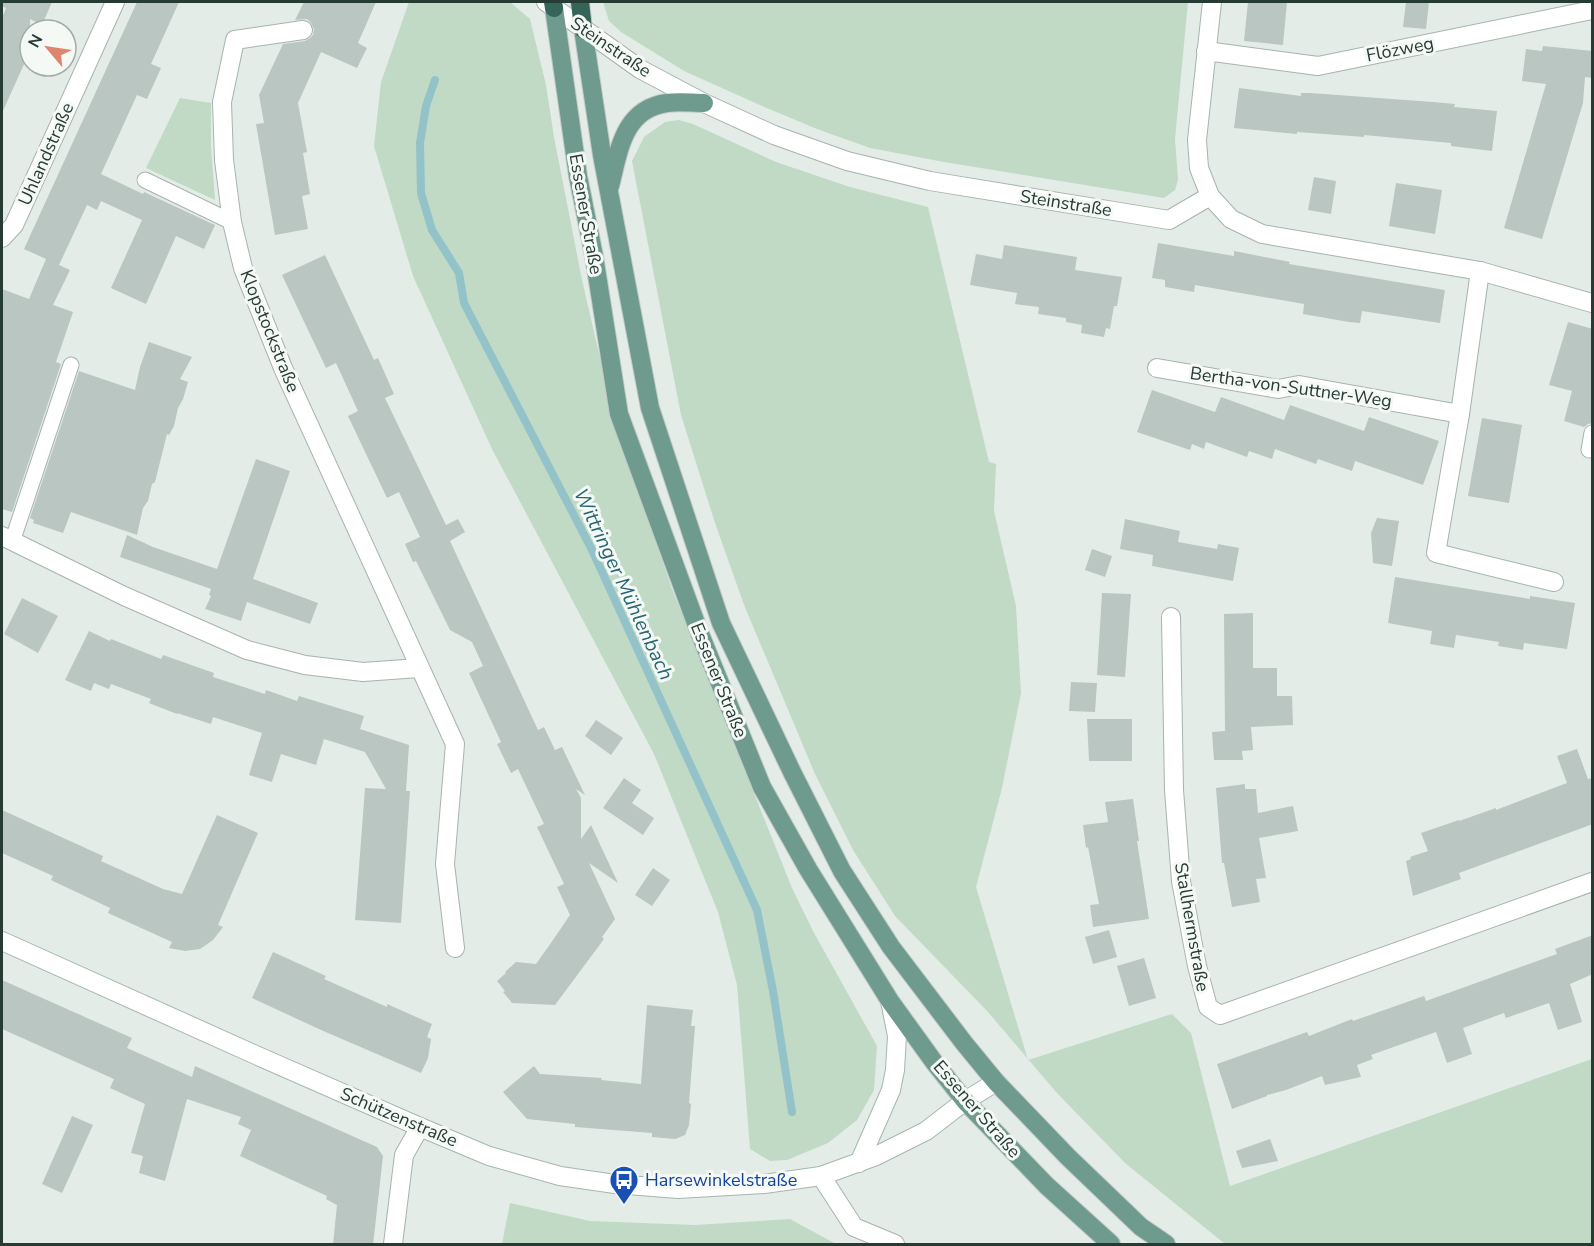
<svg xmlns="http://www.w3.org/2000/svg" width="1594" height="1246" font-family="'Nunito Sans',sans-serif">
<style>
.green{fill:#c0dac6}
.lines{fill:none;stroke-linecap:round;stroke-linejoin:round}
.stream{stroke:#93c3c9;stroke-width:8}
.building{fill:#bac6c1}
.lane-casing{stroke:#a7b3ae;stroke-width:17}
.street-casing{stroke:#a7b3ae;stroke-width:20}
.secondary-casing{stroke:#a4b6af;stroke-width:20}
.primary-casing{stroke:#c2c8c6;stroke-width:20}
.highway-casing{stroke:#c2c8c6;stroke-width:20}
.lane{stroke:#fff;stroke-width:15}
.street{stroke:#fff;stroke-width:18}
.secondary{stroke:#fff;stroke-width:18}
.primary{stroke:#6e9b8e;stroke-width:18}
.highway{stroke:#356458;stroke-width:18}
.labels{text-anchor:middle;stroke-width:6;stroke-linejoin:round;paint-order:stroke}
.street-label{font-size:18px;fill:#263b34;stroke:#f4f9f6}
.transit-label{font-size:18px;fill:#164399;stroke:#f4f9f6;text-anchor:start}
.water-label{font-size:20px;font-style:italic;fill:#276670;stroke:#f4f9f6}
</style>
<rect width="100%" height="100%" fill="#e4ece8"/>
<g class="green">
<path d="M 409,2 L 510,2 L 530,19 L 546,85 L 554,137 L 582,280 L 604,375 L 635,481 L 672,589 L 792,888 L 813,931 L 877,1046 L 874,1090 L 857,1120 L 828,1143 L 787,1160 L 770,1161 L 750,1149 L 737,985 L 718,912 L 654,754 L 492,449 L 413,276 L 374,146 L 381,82 Z"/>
<path d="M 603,2 L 1188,2 L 1175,139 L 1178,180 L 1175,190 L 1164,198 L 944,162 L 870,148 L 817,129 L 762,106 L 684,71 L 621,32 L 609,21 Z"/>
<path d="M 180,98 L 211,103 L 211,147 L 215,200 L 146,168 Z"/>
<path d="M 679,120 L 693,124 L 776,162 L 850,187 L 928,207 L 989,462 L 996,464 L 994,511 L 1016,606 L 1021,693 L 1002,788 L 976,887 L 1028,1060 L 1172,1014 L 1191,1033 L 1230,1186 L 1592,1059 L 1592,1244 L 1225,1244 L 1125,1163 L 1056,1092 L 988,1012 L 895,916 L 853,850 L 815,774 L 744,605 L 715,523 L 681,415 L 632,161 L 644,137 L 665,122 Z"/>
<path d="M 510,1203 L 590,1221 L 695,1225 L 790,1219 L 836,1244 L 502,1244 Z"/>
</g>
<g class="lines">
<path class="stream" d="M 435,80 L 426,106 L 420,143 L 421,193 L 432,230 L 459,273 L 464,303 L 592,550 L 757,910 L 773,991 L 792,1112"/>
</g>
<g class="building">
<path d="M 2,2 L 52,2 L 42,25 L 30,19 L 30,51 L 2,113 L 2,18 L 6,8 L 2,6 Z"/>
<path d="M 137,2 L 179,2 L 151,64 L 161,68 L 147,99 L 137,95 L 101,174 L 143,194 L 144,192 L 215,225 L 204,249 L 176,236 L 146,304 L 111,288 L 142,220 L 101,201 L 97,210 L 87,205 L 59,265 L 70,270 L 53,305 L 73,312 L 56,362 L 61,364 L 12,512 L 2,509 L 2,289 L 29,299 L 46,259 L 24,249 Z"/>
<path d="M 304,2 L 376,2 L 358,43 L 367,48 L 357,68 L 321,52 L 298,103 L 307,152 L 303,153 L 310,194 L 302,196 L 308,229 L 275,235 L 256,124 L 264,123 L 259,95 L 283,44 L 305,41 L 310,38 L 313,35 L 314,29 L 311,23 L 307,19 L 295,20 Z"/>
<path d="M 1248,2 L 1287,2 L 1283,45 L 1244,41 Z"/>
<path d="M 1406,2 L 1429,2 L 1426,29 L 1403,27 Z"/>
<path d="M 1543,46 L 1593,51 L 1593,78 L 1585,77 L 1583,103 L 1542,239 L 1504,228 L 1546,84 L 1522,81 L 1526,49 L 1542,51 Z"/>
<path d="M 1239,88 L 1301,96 L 1301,93 L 1310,93 L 1433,102 L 1455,104 L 1454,107 L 1497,111 L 1492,151 L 1451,146 L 1451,143 L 1364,135 L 1364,137 L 1297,132 L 1297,134 L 1234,128 Z"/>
<path d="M 1314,177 L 1336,181 L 1331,214 L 1308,210 Z"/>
<path d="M 1396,183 L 1442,190 L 1435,234 L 1389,226 Z"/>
<path d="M 1158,243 L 1234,256 L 1234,251 L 1290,262 L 1289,264 L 1445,290 L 1440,323 L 1362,311 L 1360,323 L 1349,322 L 1303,314 L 1304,304 L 1195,285 L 1194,292 L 1165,287 L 1165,280 L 1152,278 Z"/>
<path d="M 1004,245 L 1077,257 L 1075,270 L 1122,277 L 1117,306 L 1114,306 L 1110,329 L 1106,328 L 1104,337 L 1081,333 L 1082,325 L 1066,322 L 1066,318 L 1038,314 L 1039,307 L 1015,304 L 1017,293 L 970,285 L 976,254 L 1002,259 Z"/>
<path d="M 325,255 L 374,360 L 378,358 L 394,394 L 385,398 L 446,525 L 458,519 L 465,532 L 450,541 L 538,730 L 544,727 L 555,750 L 562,747 L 585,795 L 576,789 L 581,798 L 581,839 L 591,825 L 618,883 L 589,863 L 615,919 L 602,937 L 604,939 L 555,1005 L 512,1003 L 503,992 L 505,991 L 497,981 L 506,973 L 505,972 L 516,962 L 536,964 L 553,940 L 570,915 L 557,887 L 564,884 L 537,827 L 544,824 L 518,769 L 511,773 L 497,744 L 501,742 L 469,673 L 483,666 L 472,642 L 450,630 L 416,561 L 413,562 L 405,544 L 420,537 L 399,492 L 387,498 L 348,416 L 358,411 L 336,363 L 326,368 L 282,275 Z"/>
<path d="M 1568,322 L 1593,329 L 1593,423 L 1588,424 L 1584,427 L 1564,421 L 1572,391 L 1549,385 Z"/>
<path d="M 149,342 L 192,357 L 180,379 L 188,382 L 183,399 L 178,408 L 174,426 L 169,435 L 167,434 L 155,482 L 152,484 L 148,501 L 143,508 L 137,535 L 71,512 L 63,533 L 33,523 L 34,520 L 30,518 L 79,371 L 135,390 L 140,367 Z"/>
<path d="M 1152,390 L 1215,412 L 1221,397 L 1284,420 L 1290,405 L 1364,431 L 1369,417 L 1439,441 L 1423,485 L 1355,461 L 1352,471 L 1318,459 L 1316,464 L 1275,449 L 1272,459 L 1249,451 L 1247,457 L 1206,442 L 1204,449 L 1192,444 L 1190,450 L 1137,432 Z"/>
<path d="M 1482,418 L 1522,425 L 1509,503 L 1468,496 Z"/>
<path d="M 256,459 L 290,471 L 253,579 L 318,603 L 310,624 L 247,602 L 241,621 L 205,609 L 211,596 L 209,595 L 211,589 L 120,557 L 127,535 L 153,547 L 217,569 Z"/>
<path d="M 1377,518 L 1399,521 L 1392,566 L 1373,563 L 1371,533 Z"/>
<path d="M 1125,519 L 1180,531 L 1178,542 L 1217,549 L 1218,544 L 1239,548 L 1233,581 L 1152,566 L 1153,555 L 1120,549 Z"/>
<path d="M 1092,549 L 1112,556 L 1105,577 L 1085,570 Z"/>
<path d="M 1395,577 L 1530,599 L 1530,596 L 1575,603 L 1567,649 L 1524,643 L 1523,650 L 1498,646 L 1499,642 L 1456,635 L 1454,648 L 1430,644 L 1432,631 L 1388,623 Z"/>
<path d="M 1102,593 L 1131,594 L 1125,677 L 1097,675 Z"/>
<path d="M 22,598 L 58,616 L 38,653 L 4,634 Z"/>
<path d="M 1253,613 L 1253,668 L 1277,668 L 1277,696 L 1292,696 L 1293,725 L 1251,727 L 1253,750 L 1242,751 L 1243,760 L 1214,760 L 1212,732 L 1225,731 L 1224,614 Z"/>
<path d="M 89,631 L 110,641 L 111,639 L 161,659 L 163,655 L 214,673 L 213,677 L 265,694 L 266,690 L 297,701 L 299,696 L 364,716 L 360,729 L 409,745 L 406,791 L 410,791 L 401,923 L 355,920 L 365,788 L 386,789 L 365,752 L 324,739 L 316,765 L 281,754 L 272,782 L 249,775 L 262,733 L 213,717 L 211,724 L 177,713 L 177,714 L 149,703 L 151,699 L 111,684 L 109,689 L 94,683 L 91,691 L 65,680 Z"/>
<path d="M 1071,682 L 1097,683 L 1095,712 L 1069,711 Z"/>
<path d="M 1087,719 L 1132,719 L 1132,761 L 1089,761 Z"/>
<path d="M 596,720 L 623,738 L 611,755 L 585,736 Z"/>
<path d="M 1577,749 L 1588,779 L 1593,778 L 1593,824 L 1459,873 L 1461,879 L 1413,896 L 1406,861 L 1411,859 L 1410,857 L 1428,851 L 1421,833 L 1459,820 L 1459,821 L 1496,808 L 1496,810 L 1567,783 L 1557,756 Z"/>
<path d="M 624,778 L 641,790 L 632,803 L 654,818 L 643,835 L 603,808 Z"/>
<path d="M 1245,784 L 1245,789 L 1256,789 L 1258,813 L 1293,806 L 1298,831 L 1259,838 L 1266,878 L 1256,879 L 1260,902 L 1232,907 L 1224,863 L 1222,863 L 1216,788 Z"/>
<path d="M 1133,799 L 1139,841 L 1137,841 L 1149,919 L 1093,927 L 1090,905 L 1099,904 L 1088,847 L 1086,848 L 1083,825 L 1108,822 L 1105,802 Z"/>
<path d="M 2,810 L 103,856 L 101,861 L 163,889 L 182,894 L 217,815 L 258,833 L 218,925 L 223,927 L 213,940 L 200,949 L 185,951 L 169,948 L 172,942 L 108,913 L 110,908 L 51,880 L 53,876 L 2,853 Z"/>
<path d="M 653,868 L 670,880 L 652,906 L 635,895 Z"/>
<path d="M 1109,930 L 1117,957 L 1093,964 L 1085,937 Z"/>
<path d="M 1593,935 L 1593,974 L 1570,984 L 1582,1022 L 1558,1030 L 1549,1003 L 1506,1018 L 1504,1013 L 1463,1028 L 1472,1054 L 1447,1063 L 1436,1032 L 1371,1055 L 1373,1059 L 1357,1065 L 1361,1077 L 1325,1085 L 1322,1076 L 1286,1090 L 1267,1095 L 1267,1096 L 1232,1109 L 1217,1064 L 1307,1032 L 1309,1036 L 1352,1019 L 1353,1021 L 1424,996 L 1426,1001 L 1557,954 L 1555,949 Z"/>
<path d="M 273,952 L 326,976 L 324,979 L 387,1007 L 387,1004 L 432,1024 L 427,1037 L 431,1039 L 428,1058 L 421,1073 L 321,1030 L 252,998 Z"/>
<path d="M 1144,958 L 1156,998 L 1129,1006 L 1117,966 Z"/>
<path d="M 2,980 L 132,1038 L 127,1048 L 192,1077 L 195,1066 L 377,1147 L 383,1156 L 373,1245 L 333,1245 L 337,1205 L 326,1199 L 327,1196 L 240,1156 L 251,1130 L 238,1124 L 241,1117 L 187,1099 L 165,1181 L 139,1173 L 143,1156 L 131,1153 L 145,1104 L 110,1088 L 114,1079 L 2,1029 Z"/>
<path d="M 647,1005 L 693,1010 L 691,1026 L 695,1026 L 689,1103 L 691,1104 L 689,1125 L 685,1135 L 675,1139 L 652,1137 L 652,1133 L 575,1127 L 575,1124 L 527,1119 L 503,1092 L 534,1066 L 540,1074 L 602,1078 L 601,1080 L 641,1084 Z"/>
<path d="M 72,1116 L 93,1125 L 62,1193 L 42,1184 Z"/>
<path d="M 1270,1139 L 1278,1161 L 1242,1168 L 1236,1151 Z"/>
</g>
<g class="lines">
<g class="lane-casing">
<g id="lane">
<path d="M 145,180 L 232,222"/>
<path d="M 1589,450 L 1592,433"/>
<path d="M 12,542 L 71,365"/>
</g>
</g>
<g class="street-casing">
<g id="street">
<path d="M 546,2 L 640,69 L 704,103 L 774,135 L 847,161 L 930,181 L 1169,220 L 1210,196"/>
<path d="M 1212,2 L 1197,140 L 1199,168 L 1210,196 L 1231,219 L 1262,234 L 1480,271 L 1592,303"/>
<path d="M 303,30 L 235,40 L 222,102 L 224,160 L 232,222 L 243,268 L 283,368 L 455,744 L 445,864 L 455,948"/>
<path d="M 1206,51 L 1318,66 L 1592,10"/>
<path d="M 2,238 L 14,225 L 115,2"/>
<path d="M 1480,271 L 1460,414 L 1436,553 L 1554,582"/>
<path d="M 1157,368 L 1278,389 L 1299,385 L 1460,414"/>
<path d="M 2,536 L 124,596 L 247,650 L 305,665 L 363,672 L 419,668"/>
<path d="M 1171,617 L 1174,790 L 1181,881 L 1197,966 L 1208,1007 L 1220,1015 L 1592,882"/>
<path d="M 821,1176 L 854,1227 L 895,1244"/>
<path d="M 393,1244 L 404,1155 L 420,1127"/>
</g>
</g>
<g class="secondary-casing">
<g id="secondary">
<path d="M 2,941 L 258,1056 L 420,1127 L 489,1156 L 560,1176 L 615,1184 L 678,1189 L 764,1184 L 821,1176 L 876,1156 L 926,1131 L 965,1101 L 996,1082"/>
<path d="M 859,1163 L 891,1090 L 895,1070 L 897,1036 L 890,1001"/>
</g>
</g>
<g class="primary-casing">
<g id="primary">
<path d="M 554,8 L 578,176 L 594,256 L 619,414 L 700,634 L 762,787 L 808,869 L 890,1001 L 934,1062 L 965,1101 L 1047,1186 L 1111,1244"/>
<path d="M 583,29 L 602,155 L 650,408 L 721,623 L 792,772 L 842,871 L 891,947 L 964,1043 L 996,1082 L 1068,1157 L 1141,1227 L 1166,1244"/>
<path d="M 610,186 C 619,151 623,109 667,103 C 679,101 692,103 704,103"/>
</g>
</g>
<g class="highway-casing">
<g id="highway">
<path d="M 553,2 L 554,8"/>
<path d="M 580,2 L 583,29"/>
</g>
</g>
<use href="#lane" class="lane"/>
<use href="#street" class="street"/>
<use href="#secondary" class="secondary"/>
<use href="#primary" class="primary"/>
<use href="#highway" class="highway"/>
</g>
<defs>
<g id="bus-pin" transform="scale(1.5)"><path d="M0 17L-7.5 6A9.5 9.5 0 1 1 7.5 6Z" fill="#1a4fb4" stroke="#f4f9f6"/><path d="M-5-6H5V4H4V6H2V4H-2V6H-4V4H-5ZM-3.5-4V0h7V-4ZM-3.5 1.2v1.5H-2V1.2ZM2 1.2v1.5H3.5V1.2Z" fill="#fff"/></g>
</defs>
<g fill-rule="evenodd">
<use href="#bus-pin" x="624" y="1180"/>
</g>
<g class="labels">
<g class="street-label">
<text transform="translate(611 47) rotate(34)" y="6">Steinstraße</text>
<text transform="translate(1400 49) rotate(-11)" y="6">Flözweg</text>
<text transform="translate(46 154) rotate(-66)" y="6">Uhlandstraße</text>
<text transform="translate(1066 203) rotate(9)" y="6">Steinstraße</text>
<text transform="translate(586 214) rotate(80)" y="6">Essener Straße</text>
<text transform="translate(270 331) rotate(68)" y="6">Klopstockstraße</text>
<text transform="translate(1291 387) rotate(8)" y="6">Bertha-von-Suttner-Weg</text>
<text transform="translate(719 680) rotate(68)" y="6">Essener Straße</text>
<text transform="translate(1192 927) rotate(80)" y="6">Stallhermstraße</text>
<text transform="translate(977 1109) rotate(49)" y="6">Essener Straße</text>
<text transform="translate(399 1117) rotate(23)" y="6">Schützenstraße</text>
</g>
<g class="transit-label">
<text x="645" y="1186">Harsewinkelstraße</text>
</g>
<g class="water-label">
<text transform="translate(624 584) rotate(65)" y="7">Wittringer Mühlenbach</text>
</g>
</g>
<rect width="1594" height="1246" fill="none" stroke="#263b34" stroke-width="6"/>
<g transform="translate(48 48) rotate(299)"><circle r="28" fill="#f4f9f6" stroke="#a2ada8" stroke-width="1.5"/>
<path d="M0-4.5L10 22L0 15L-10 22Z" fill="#e0856d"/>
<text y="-9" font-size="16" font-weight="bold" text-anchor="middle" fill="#263b34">N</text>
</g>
</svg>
